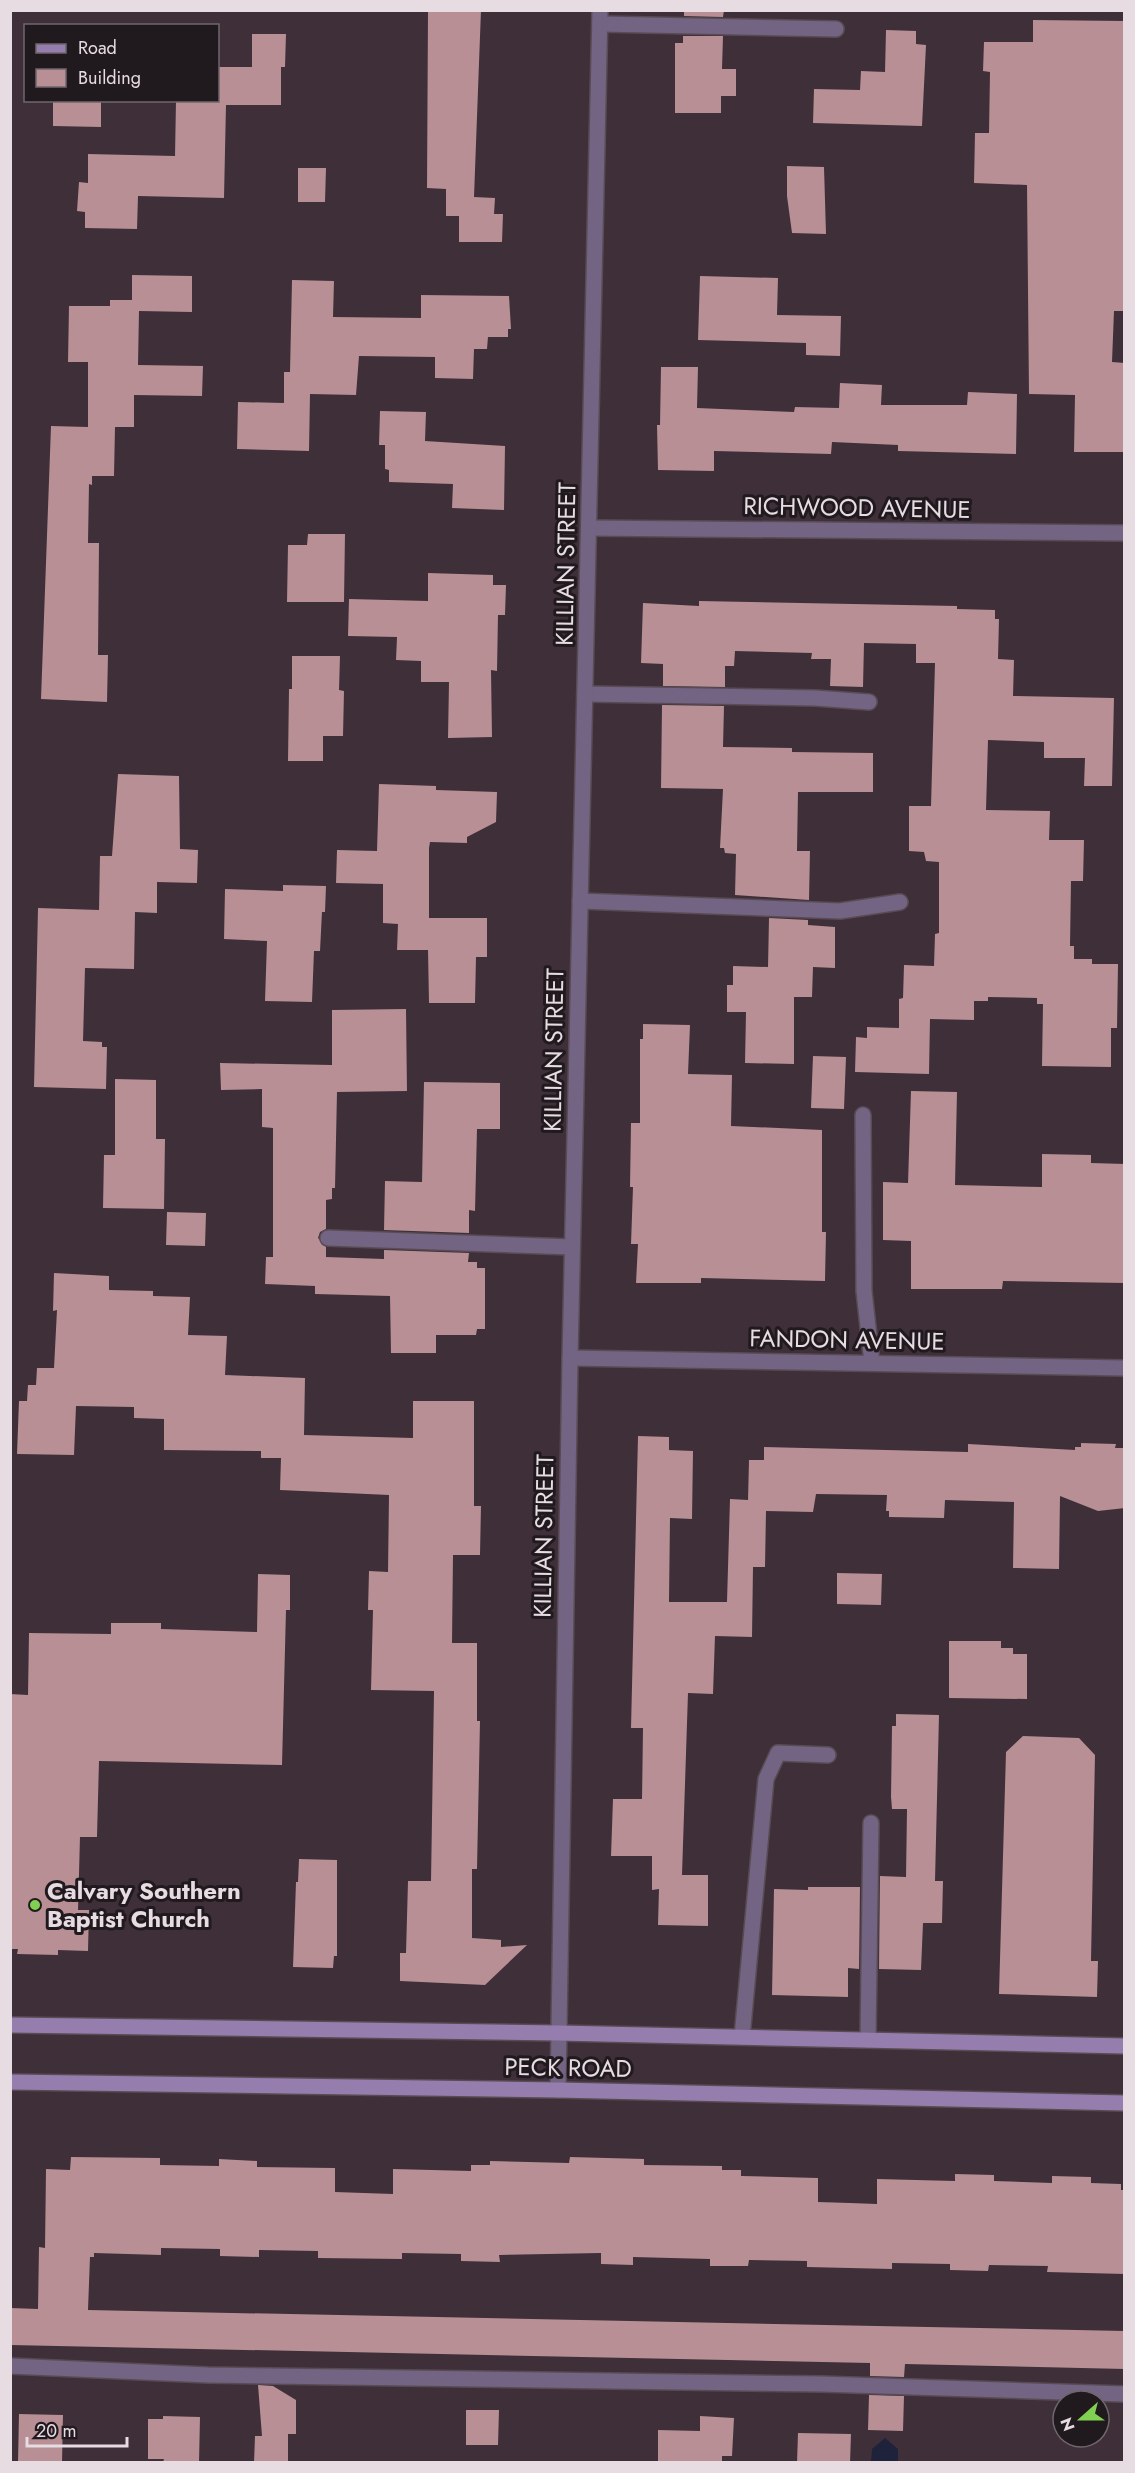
<svg xmlns="http://www.w3.org/2000/svg" width="1135" height="2473" font-family="Jost,sans-serif">
<style>
.water{fill:#1e223b}
.building{fill:#b78f95}
.lines{fill:none;stroke-linecap:round;stroke-linejoin:round}
.lane-casing{stroke:#594b54;stroke-width:18}
.street-casing{stroke:#594b54;stroke-width:18}
.secondary-casing{stroke:#594b54;stroke-width:18}
.lane{stroke:#726482;stroke-width:15}
.street{stroke:#726482;stroke-width:15}
.secondary{stroke:#957ead;stroke-width:15}
.poi-dot{fill:#80d051;stroke:#20191e;stroke-width:2}
.labels{text-anchor:middle;stroke-width:6;stroke-linejoin:round;paint-order:stroke}
.street-label{font-size:24px;fill:#e6dce2;stroke:#20191e}
.poi-label{font-size:24px;font-weight:bold;fill:#e6dce2;stroke:#20191e;text-anchor:start}
</style>
<rect width="100%" height="100%" fill="#3e2f39"/>
<path class="water" d="M 885,2438 L 898,2449 L 898,2462 L 871,2462 L 872,2449 Z"/>
<g class="building">
<path d="M 428,10 L 481,10 L 474,197 L 495,198 L 494,214 L 503,214 L 502,242 L 459,242 L 459,216 L 446,216 L 446,189 L 427,188 Z"/>
<path d="M 684,10 L 724,10 L 723,17 L 684,16 Z"/>
<path d="M 1033,20 L 1125,21 L 1125,311 L 1114,311 L 1112,362 L 1125,363 L 1125,452 L 1074,452 L 1075,395 L 1029,394 L 1027,185 L 974,183 L 975,133 L 989,133 L 990,72 L 983,71 L 984,42 L 1033,42 Z"/>
<path d="M 886,30 L 916,31 L 916,44 L 926,45 L 922,126 L 813,123 L 814,89 L 860,90 L 861,71 L 885,72 Z"/>
<path d="M 252,34 L 286,34 L 285,67 L 281,67 L 281,105 L 226,105 L 224,198 L 138,196 L 137,229 L 85,228 L 85,212 L 77,211 L 79,182 L 88,183 L 88,154 L 175,156 L 176,100 L 218,100 L 218,67 L 252,67 Z"/>
<path d="M 683,36 L 723,36 L 722,69 L 736,69 L 736,96 L 721,96 L 721,113 L 675,113 L 675,43 L 683,43 Z"/>
<path d="M 53,100 L 101,100 L 101,127 L 53,126 Z"/>
<path d="M 787,166 L 824,167 L 826,234 L 792,233 L 787,196 Z"/>
<path d="M 298,168 L 326,168 L 325,202 L 298,202 Z"/>
<path d="M 132,275 L 192,276 L 192,312 L 139,311 L 138,365 L 203,366 L 202,396 L 134,395 L 134,427 L 115,427 L 114,476 L 92,476 L 92,485 L 89,484 L 88,543 L 99,543 L 98,655 L 108,655 L 107,702 L 41,699 L 51,426 L 88,427 L 88,362 L 68,362 L 69,306 L 110,306 L 110,300 L 132,300 Z"/>
<path d="M 700,276 L 778,278 L 777,315 L 841,316 L 840,356 L 806,355 L 806,343 L 698,340 Z"/>
<path d="M 292,280 L 334,281 L 333,317 L 421,318 L 421,295 L 509,296 L 511,329 L 508,329 L 508,337 L 488,337 L 487,349 L 474,349 L 473,379 L 435,378 L 435,357 L 359,356 L 356,395 L 310,394 L 309,451 L 237,449 L 238,402 L 284,403 L 284,372 L 290,372 Z"/>
<path d="M 661,367 L 698,367 L 697,408 L 794,412 L 795,407 L 839,408 L 840,383 L 882,385 L 881,405 L 967,405 L 968,392 L 1017,394 L 1016,454 L 898,451 L 898,445 L 832,442 L 831,454 L 714,451 L 714,471 L 658,470 L 657,425 L 660,425 Z"/>
<path d="M 380,411 L 426,412 L 425,441 L 505,446 L 504,510 L 452,508 L 453,484 L 389,482 L 389,470 L 385,469 L 385,445 L 379,445 Z"/>
<path d="M 308,534 L 345,534 L 344,602 L 287,602 L 288,545 L 307,545 Z"/>
<path d="M 428,573 L 493,575 L 493,585 L 506,585 L 505,615 L 498,615 L 497,671 L 491,670 L 492,737 L 448,738 L 449,682 L 421,682 L 421,661 L 396,660 L 397,637 L 348,636 L 349,599 L 428,601 Z"/>
<path d="M 699,601 L 957,606 L 957,609 L 995,610 L 995,619 L 999,619 L 998,659 L 1014,660 L 1013,696 L 1114,698 L 1112,786 L 1084,786 L 1085,758 L 1044,758 L 1044,742 L 988,740 L 986,810 L 1050,811 L 1049,840 L 1084,840 L 1083,881 L 1071,881 L 1070,946 L 1074,946 L 1074,959 L 1092,959 L 1092,964 L 1118,964 L 1117,1028 L 1111,1028 L 1111,1067 L 1042,1066 L 1043,1004 L 1037,1004 L 1037,998 L 988,997 L 988,1001 L 974,1001 L 974,1020 L 930,1019 L 929,1074 L 855,1072 L 856,1037 L 867,1038 L 867,1027 L 899,1028 L 899,999 L 903,998 L 904,965 L 934,966 L 935,934 L 939,933 L 939,862 L 926,861 L 924,852 L 909,851 L 909,806 L 931,806 L 935,663 L 916,663 L 916,644 L 864,643 L 863,687 L 830,686 L 831,659 L 811,659 L 812,653 L 735,651 L 734,666 L 725,666 L 725,687 L 663,686 L 663,664 L 641,663 L 643,603 L 699,606 Z"/>
<path d="M 292,656 L 340,656 L 339,690 L 344,691 L 343,736 L 323,736 L 323,761 L 288,761 L 289,689 L 292,689 Z"/>
<path d="M 662,705 L 724,706 L 723,747 L 792,748 L 792,752 L 873,753 L 873,792 L 798,792 L 797,851 L 810,851 L 809,900 L 735,895 L 736,854 L 725,853 L 724,848 L 720,848 L 723,789 L 661,788 Z"/>
<path d="M 118,774 L 179,776 L 180,849 L 198,850 L 197,883 L 157,882 L 157,913 L 135,912 L 134,969 L 85,968 L 83,1041 L 102,1042 L 102,1047 L 107,1047 L 106,1089 L 34,1087 L 38,908 L 99,910 L 100,856 L 112,856 Z"/>
<path d="M 379,784 L 436,786 L 436,790 L 497,792 L 496,822 L 467,837 L 467,843 L 430,842 L 429,848 L 429,918 L 487,918 L 487,957 L 476,957 L 475,1003 L 429,1003 L 428,950 L 397,950 L 398,924 L 383,923 L 383,884 L 336,883 L 337,850 L 377,851 Z"/>
<path d="M 283,885 L 326,886 L 325,912 L 322,912 L 320,951 L 314,951 L 312,1002 L 265,1001 L 267,941 L 224,939 L 225,889 L 283,891 Z"/>
<path d="M 769,918 L 808,920 L 808,925 L 835,927 L 835,968 L 813,967 L 812,997 L 794,997 L 794,1064 L 745,1063 L 746,1012 L 727,1012 L 727,985 L 733,985 L 733,966 L 768,967 Z"/>
<path d="M 406,1009 L 407,1091 L 337,1092 L 335,1188 L 332,1188 L 332,1199 L 326,1200 L 326,1229 L 320,1232 L 318,1238 L 326,1247 L 326,1257 L 384,1259 L 384,1250 L 469,1253 L 468,1262 L 477,1262 L 477,1268 L 485,1268 L 485,1329 L 477,1329 L 476,1335 L 436,1335 L 436,1353 L 391,1353 L 390,1296 L 315,1294 L 315,1286 L 265,1284 L 266,1257 L 273,1257 L 273,1128 L 262,1127 L 262,1089 L 221,1090 L 220,1063 L 332,1065 L 332,1010 Z"/>
<path d="M 643,1024 L 690,1025 L 688,1074 L 732,1075 L 731,1126 L 822,1130 L 822,1232 L 826,1232 L 825,1281 L 701,1278 L 701,1283 L 636,1283 L 638,1244 L 631,1244 L 633,1187 L 630,1187 L 631,1123 L 640,1123 L 640,1039 L 643,1039 Z"/>
<path d="M 813,1056 L 846,1057 L 844,1109 L 811,1108 Z"/>
<path d="M 115,1079 L 156,1080 L 156,1139 L 165,1139 L 164,1209 L 103,1208 L 104,1155 L 115,1155 Z"/>
<path d="M 424,1082 L 500,1083 L 500,1129 L 477,1129 L 475,1211 L 469,1210 L 469,1233 L 384,1230 L 385,1181 L 422,1182 Z"/>
<path d="M 911,1091 L 957,1092 L 955,1185 L 1042,1187 L 1042,1154 L 1091,1155 L 1091,1163 L 1125,1164 L 1125,1283 L 1003,1281 L 1002,1289 L 911,1289 L 911,1241 L 883,1240 L 883,1182 L 908,1183 Z"/>
<path d="M 167,1212 L 206,1213 L 205,1246 L 166,1245 Z"/>
<path d="M 54,1273 L 109,1276 L 109,1290 L 153,1291 L 153,1296 L 190,1297 L 188,1335 L 227,1336 L 225,1375 L 305,1378 L 304,1435 L 413,1438 L 413,1401 L 474,1401 L 474,1506 L 481,1506 L 480,1555 L 453,1555 L 452,1643 L 477,1643 L 477,1721 L 480,1721 L 477,1869 L 472,1869 L 472,1938 L 501,1940 L 501,1947 L 527,1945 L 485,1985 L 400,1981 L 400,1953 L 406,1953 L 408,1881 L 431,1881 L 434,1691 L 371,1690 L 373,1610 L 368,1610 L 369,1571 L 388,1572 L 389,1495 L 280,1490 L 281,1458 L 261,1458 L 261,1451 L 164,1450 L 164,1419 L 134,1418 L 134,1407 L 76,1406 L 74,1455 L 17,1454 L 19,1401 L 27,1401 L 28,1385 L 36,1385 L 37,1368 L 54,1368 L 57,1310 L 53,1311 Z"/>
<path d="M 638,1436 L 669,1437 L 669,1450 L 693,1451 L 692,1519 L 670,1518 L 669,1602 L 727,1602 L 730,1499 L 748,1500 L 749,1460 L 764,1460 L 764,1447 L 968,1452 L 968,1444 L 1075,1450 L 1075,1447 L 1081,1447 L 1081,1443 L 1116,1444 L 1115,1448 L 1125,1448 L 1125,1508 L 1098,1511 L 1060,1496 L 1059,1569 L 1013,1568 L 1014,1502 L 945,1500 L 944,1518 L 889,1517 L 889,1511 L 886,1511 L 887,1495 L 816,1494 L 813,1512 L 766,1511 L 765,1567 L 753,1567 L 752,1637 L 715,1636 L 713,1694 L 688,1693 L 682,1875 L 708,1875 L 708,1926 L 658,1925 L 659,1889 L 652,1890 L 652,1856 L 611,1856 L 613,1799 L 642,1799 L 643,1728 L 631,1728 Z"/>
<path d="M 837,1573 L 882,1574 L 881,1605 L 837,1604 Z"/>
<path d="M 258,1574 L 290,1575 L 290,1610 L 286,1610 L 282,1765 L 99,1761 L 97,1837 L 80,1837 L 78,1910 L 89,1910 L 88,1951 L 58,1950 L 58,1955 L 17,1954 L 18,1949 L 10,1949 L 10,1694 L 28,1695 L 29,1633 L 111,1634 L 111,1623 L 161,1623 L 161,1629 L 257,1632 Z"/>
<path d="M 949,1641 L 1001,1641 L 1001,1648 L 1013,1648 L 1013,1654 L 1027,1654 L 1027,1699 L 949,1698 Z"/>
<path d="M 896,1714 L 939,1715 L 935,1881 L 943,1881 L 942,1923 L 923,1923 L 921,1970 L 879,1969 L 880,1876 L 906,1877 L 907,1809 L 892,1809 L 891,1797 L 892,1726 L 896,1726 Z"/>
<path d="M 1023,1736 L 1079,1738 L 1095,1755 L 1091,1961 L 1098,1961 L 1097,1997 L 999,1994 L 1006,1752 Z"/>
<path d="M 299,1859 L 337,1860 L 337,1956 L 334,1956 L 333,1968 L 293,1967 L 296,1882 L 298,1882 Z"/>
<path d="M 808,1887 L 860,1887 L 859,1969 L 848,1968 L 848,1997 L 772,1995 L 774,1889 L 808,1890 Z"/>
<path d="M 71,2157 L 160,2158 L 160,2165 L 219,2166 L 219,2159 L 257,2161 L 257,2167 L 335,2168 L 335,2192 L 393,2194 L 393,2169 L 471,2171 L 471,2165 L 490,2165 L 490,2161 L 569,2163 L 570,2157 L 644,2159 L 644,2165 L 722,2166 L 722,2170 L 741,2170 L 741,2176 L 818,2178 L 818,2202 L 850,2203 L 877,2204 L 877,2179 L 955,2181 L 955,2174 L 994,2175 L 994,2181 L 1052,2183 L 1052,2176 L 1091,2177 L 1091,2183 L 1121,2184 L 1121,2190 L 1125,2190 L 1125,2274 L 1047,2272 L 1048,2266 L 989,2265 L 988,2271 L 950,2270 L 950,2264 L 892,2263 L 892,2269 L 807,2267 L 807,2261 L 749,2260 L 748,2266 L 710,2266 L 710,2259 L 633,2257 L 633,2265 L 601,2264 L 601,2253 L 499,2255 L 500,2262 L 461,2261 L 461,2254 L 402,2253 L 402,2259 L 318,2258 L 318,2251 L 259,2250 L 259,2257 L 220,2256 L 220,2249 L 161,2248 L 161,2255 L 94,2253 L 94,2257 L 90,2257 L 88,2310 L 1125,2331 L 1125,2369 L 905,2364 L 904,2377 L 870,2376 L 870,2363 L 10,2345 L 10,2308 L 38,2309 L 39,2247 L 45,2248 L 46,2169 L 70,2170 Z"/>
<path d="M 258,2385 L 273,2386 L 296,2400 L 296,2434 L 288,2434 L 288,2463 L 254,2463 L 255,2436 L 262,2436 Z"/>
<path d="M 869,2395 L 904,2396 L 903,2431 L 868,2430 Z"/>
<path d="M 466,2410 L 499,2410 L 498,2445 L 466,2445 Z"/>
<path d="M 19,2414 L 63,2415 L 62,2463 L 18,2463 Z"/>
<path d="M 163,2416 L 200,2417 L 199,2463 L 163,2462 L 164,2459 L 148,2459 L 148,2419 L 163,2419 Z"/>
<path d="M 700,2416 L 734,2418 L 732,2456 L 722,2456 L 722,2463 L 658,2463 L 658,2430 L 700,2431 Z"/>
<path d="M 798,2433 L 851,2434 L 850,2463 L 797,2463 Z"/>
</g>
<g class="lines">
<g class="lane-casing">
<g id="lane">
<path d="M 600,24 L 836,29"/>
<path d="M 585,694 L 815,698 L 869,702"/>
<path d="M 580,901 L 840,911 L 900,902"/>
<path d="M 863,1115 L 864,1291 L 872,1363"/>
<path d="M 328,1238 L 572,1247"/>
<path d="M 742,2037 L 766,1779 L 778,1753 L 828,1755"/>
<path d="M 868,2040 L 871,1823"/>
<path d="M 10,2366 L 208,2375 L 821,2384 L 1124,2394"/>
</g>
</g>
<g class="street-casing">
<g id="street">
<path d="M 589,528 L 1124,533"/>
<path d="M 570,1358 L 1124,1368"/>
<path d="M 558,2090 L 570,1358 L 600,10"/>
</g>
</g>
<g class="secondary-casing">
<g id="secondary">
<path d="M 10,2025 L 559,2033 L 1124,2046"/>
<path d="M 10,2082 L 558,2090 L 1124,2103"/>
</g>
</g>
<use href="#lane" class="lane"/>
<use href="#street" class="street"/>
<use href="#secondary" class="secondary"/>
</g>
<circle class="poi-dot" cx="35" cy="1905" r="6"/>
<g class="labels">
<g class="street-label">
<text transform="translate(857 508) rotate(1)" y="8">RICHWOOD AVENUE</text>
<text transform="translate(566 564) rotate(-89)" y="8">KILLIAN STREET</text>
<text transform="translate(554 1050) rotate(-89)" y="8">KILLIAN STREET</text>
<text transform="translate(847 1340) rotate(1)" y="8">FANDON AVENUE</text>
<text transform="translate(544 1536) rotate(-89)" y="8">KILLIAN STREET</text>
<text transform="translate(568 2068) rotate(1)" y="8">PECK ROAD</text>
</g>
<g class="poi-label">
<text x="47" y="1899">Calvary Southern<tspan x="47" dy="28">Baptist Church</tspan></text>
</g>
</g>
<rect width="1135" height="2473" fill="none" stroke="#e6dce2" stroke-width="24"/>
<rect x="24" y="24" width="195" height="78" fill="#20191e" stroke="#6f676c" stroke-width="1.5"/>
<rect x="36" y="44" width="30" height="9" fill="#957ead" stroke="#6f676c" stroke-width="1.5"/>
<text x="78" y="54" font-size="18" fill="#e6dce2">Road</text>
<rect x="36" y="69" width="30" height="18" fill="#b78f95" stroke="#6f676c" stroke-width="1.5"/>
<text x="78" y="84" font-size="18" fill="#e6dce2">Building</text>
<g transform="translate(1081 2419) rotate(249)"><circle r="28" fill="#20191e" stroke="#6f676c" stroke-width="1.5"/>
<path d="M0-4.5L10 22L0 15L-10 22Z" fill="#80d051"/>
<text y="-9" font-size="16" font-weight="bold" text-anchor="middle" fill="#e6dce2">N</text>
</g>
<path d="M27 2437v9h100v-9" fill="none" stroke="#e6dce2" stroke-width="3"/>
<text x="36" y="2437" font-size="18" fill="#e6dce2" stroke="#20191e" stroke-width="4.5" paint-order="stroke">20 m</text>
</svg>
